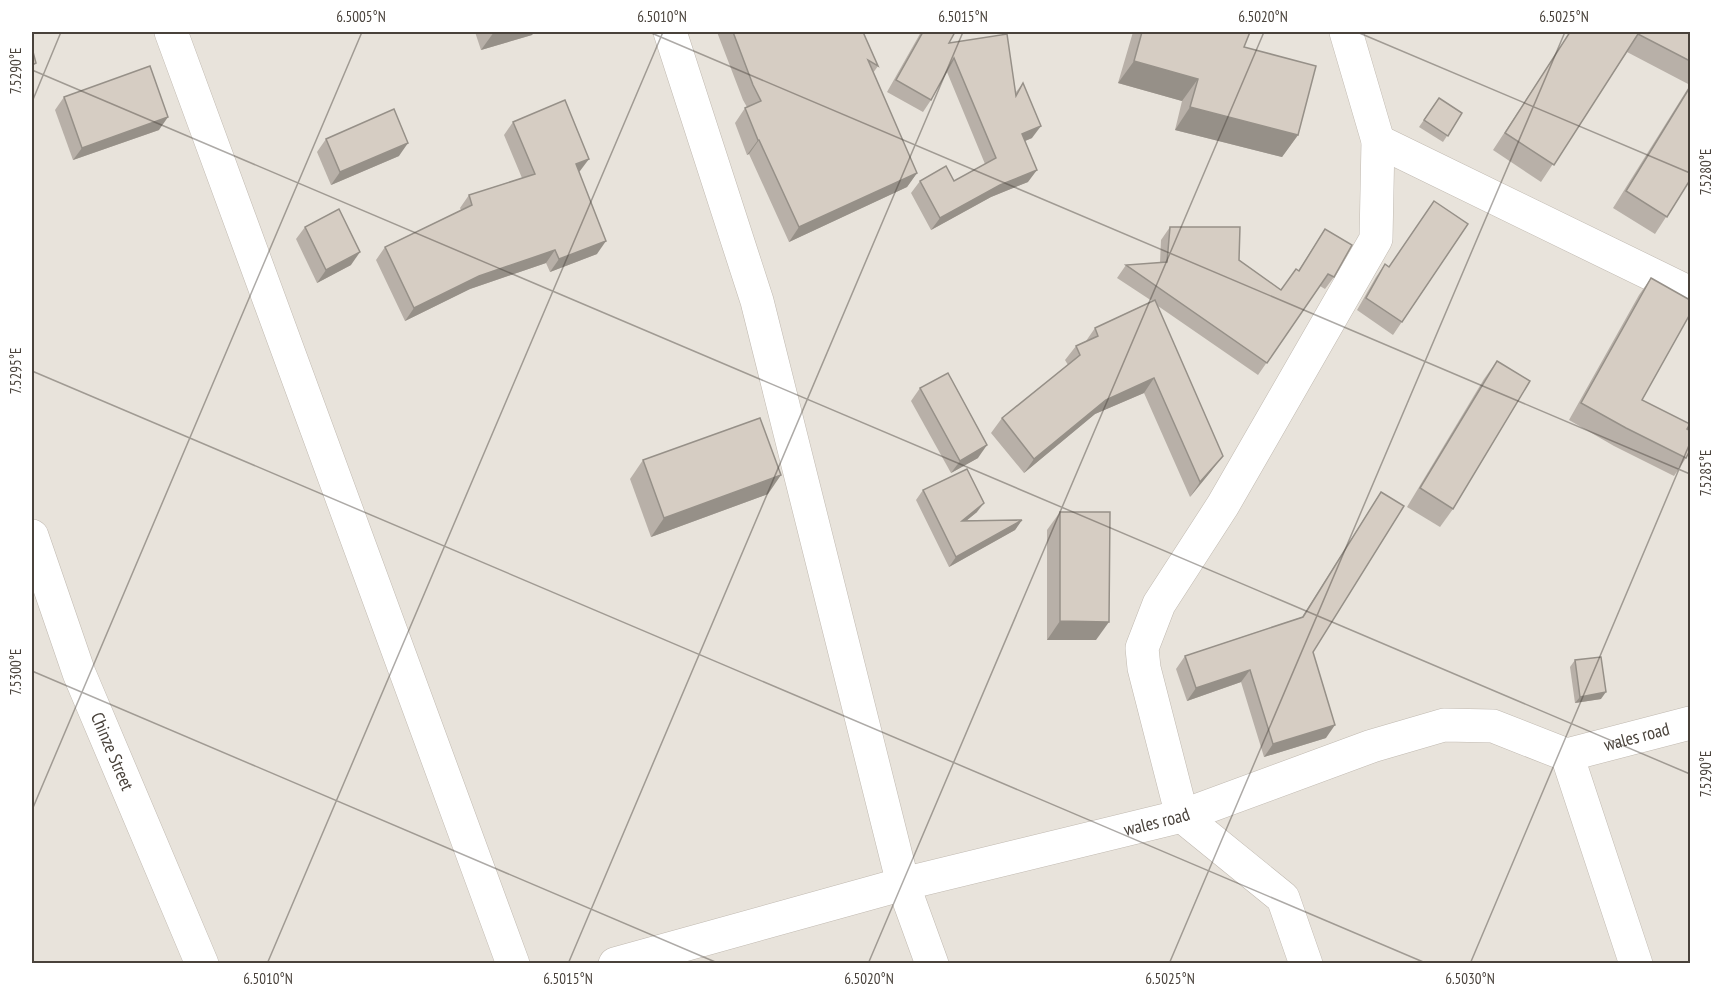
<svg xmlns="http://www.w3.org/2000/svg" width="1722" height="995" font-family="'PT Sans Narrow',sans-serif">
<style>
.residential{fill:#e8e3db}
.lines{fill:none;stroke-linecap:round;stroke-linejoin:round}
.street-casing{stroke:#c0b9b0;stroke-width:34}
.street{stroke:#fff;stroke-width:33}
.wall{fill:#b8b0a8}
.shaded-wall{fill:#969088}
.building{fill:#d6cdc3;stroke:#969088;stroke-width:1.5}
.ticks{fill:none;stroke:#49423b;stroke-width:1.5;stroke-opacity:0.45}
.labels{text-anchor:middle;stroke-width:5;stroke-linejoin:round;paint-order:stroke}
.street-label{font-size:18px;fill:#49423b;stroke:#fff}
.neatline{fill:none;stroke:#49423b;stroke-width:2}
.ticks-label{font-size:15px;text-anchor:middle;fill:#49423b}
</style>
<rect width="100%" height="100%" fill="#f5f2ed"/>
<rect class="residential" x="32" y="32" width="1658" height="931"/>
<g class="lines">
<g class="street-casing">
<g id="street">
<path d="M 171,32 L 513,964"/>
<path d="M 670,32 L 757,301 L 903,884 L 932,964"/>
<path d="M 1378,141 L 1690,293"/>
<path id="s1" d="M 32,536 L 79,673 L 202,964"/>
<path d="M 1567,755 L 1636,964"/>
<path id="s2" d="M 615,964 L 903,884 L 1182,816 L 1372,746 L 1444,725 L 1493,726 L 1567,755 L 1690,723"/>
<path d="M 1306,964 L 1283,898 L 1182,816 L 1144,668 L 1142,648 L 1159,604 L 1223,505 L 1376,239 L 1378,141 L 1346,32"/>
</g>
</g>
<use href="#street" class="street"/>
</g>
<g class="wall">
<path d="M 475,32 L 534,32 L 532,35 L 481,50 Z"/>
<path d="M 717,32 L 863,32 L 878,66 L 873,73 L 917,173 L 907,187 L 789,242 L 749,154 L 747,155 L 735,123 L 745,108 L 747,107 L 743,100 Z"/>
<path d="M 921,32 L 955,32 L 949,43 L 1016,92 L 1023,83 L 1032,138 L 1025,141 L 1028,182 L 991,197 L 931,230 L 911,193 L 920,181 L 954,181 L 985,164 L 947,72 L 931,100 L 923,112 L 887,92 Z"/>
<path d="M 1133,32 L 1250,32 L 1244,47 L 1298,135 L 1282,157 L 1175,130 L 1182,101 L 1118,83 Z"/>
<path d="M 1570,32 L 1690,32 L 1690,180 L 1655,234 L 1613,208 L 1690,85 L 1627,52 L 1541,182 L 1493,150 Z"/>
<path d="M 64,97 L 159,130 L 73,160 L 55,110 Z"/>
<path d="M 1439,98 L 1462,113 L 1443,142 L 1419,127 Z"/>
<path d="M 513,122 L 580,171 L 579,172 L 597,254 L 550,272 L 546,263 L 470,289 L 405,321 L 376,260 L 385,247 L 461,210 L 460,208 L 469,195 L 522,178 L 504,135 Z"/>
<path d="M 326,139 L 399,156 L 331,185 L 317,152 Z"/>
<path d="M 1468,224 L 1393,335 L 1357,310 L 1376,277 L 1385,264 L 1389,267 Z"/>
<path d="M 305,227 L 351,265 L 317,283 L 296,239 Z"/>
<path d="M 1170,227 L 1239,260 L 1281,290 L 1298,271 L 1325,229 L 1334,277 L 1325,289 L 1320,286 L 1258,375 L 1158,306 L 1212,470 L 1190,497 L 1144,393 L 1095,414 L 1024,473 L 991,433 L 1002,418 L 1068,365 L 1065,360 L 1076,346 L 1086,341 L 1095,328 L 1152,301 L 1117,278 L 1126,265 L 1160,263 L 1161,240 Z"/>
<path d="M 1651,278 L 1642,400 L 1686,458 L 1674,476 L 1614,446 L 1569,420 L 1639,295 Z"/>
<path d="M 1497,361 L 1453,509 L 1440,527 L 1407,507 L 1484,379 Z"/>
<path d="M 920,388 L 978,458 L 951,473 L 911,401 Z"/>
<path d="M 643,460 L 768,494 L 651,537 L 630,479 Z"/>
<path d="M 923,490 L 977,512 L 967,520 L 1022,520 L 1015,530 L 949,567 L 916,500 Z"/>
<path d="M 1381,492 L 1313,652 L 1326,738 L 1264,757 L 1241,682 L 1187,701 L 1176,669 L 1185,656 L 1302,617 Z"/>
<path d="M 1060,512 L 1096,640 L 1047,640 L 1047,530 Z"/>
<path d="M 1575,660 L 1601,699 L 1575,703 L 1570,667 Z"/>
</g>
<g class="shaded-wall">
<path d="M 494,32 L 534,32 L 532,35 L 481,50 Z"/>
<path d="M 1134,61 L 1198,79 L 1182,101 L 1118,83 Z"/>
<path d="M 1190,107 L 1298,135 L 1282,157 L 1175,130 Z"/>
<path d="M 168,117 L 159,130 L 73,160 L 82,148 Z"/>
<path d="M 1041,126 L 1032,138 L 1013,146 L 1022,134 Z"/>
<path d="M 758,140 L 759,140 L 749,154 L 747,155 Z"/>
<path d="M 408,143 L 399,156 L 331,185 L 340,172 Z"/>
<path d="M 589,159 L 580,171 L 567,177 L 576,164 Z"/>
<path d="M 1037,170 L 1028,182 L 991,197 L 931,230 L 940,218 L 1000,185 Z"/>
<path d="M 917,173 L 907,187 L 789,242 L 799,227 Z"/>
<path d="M 606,241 L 597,254 L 550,272 L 559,259 Z"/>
<path d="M 555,250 L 546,263 L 470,289 L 405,321 L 414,308 L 479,276 Z"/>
<path d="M 360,252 L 351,265 L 317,283 L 326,270 Z"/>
<path d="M 1154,378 L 1144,393 L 1095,414 L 1024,473 L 1034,459 L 1106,400 Z"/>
<path d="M 987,445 L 978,458 L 951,473 L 960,461 Z"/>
<path d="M 1223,456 L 1212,470 L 1190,497 L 1200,482 Z"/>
<path d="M 781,475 L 768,494 L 651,537 L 664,518 Z"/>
<path d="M 984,503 L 977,512 L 955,530 L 962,521 Z"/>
<path d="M 1022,520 L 1015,530 L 949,567 L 956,557 Z"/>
<path d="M 1060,621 L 1109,622 L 1096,640 L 1047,640 Z"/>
<path d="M 1250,670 L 1241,682 L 1187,701 L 1196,688 Z"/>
<path d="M 1606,692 L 1601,699 L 1575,703 L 1580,697 Z"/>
<path d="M 1335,725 L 1326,738 L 1264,757 L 1273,744 Z"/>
</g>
<g class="building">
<path d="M 733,32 L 863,32 L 878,66 L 868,60 L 917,173 L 799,227 L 759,140 L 758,140 L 745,108 L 761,101 L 753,85 Z"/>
<path d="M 923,32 L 955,32 L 949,43 L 1007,34 L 1016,96 L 1023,83 L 1041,126 L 1022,134 L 1037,170 L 1000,185 L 940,218 L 920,181 L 946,166 L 954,181 L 996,158 L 954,58 L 931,100 L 896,80 Z"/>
<path d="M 1142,32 L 1250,32 L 1244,47 L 1316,66 L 1298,135 L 1190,107 L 1198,79 L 1134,61 Z"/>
<path d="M 1570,32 L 1690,32 L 1690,61 L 1638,34 L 1554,165 L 1505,133 Z"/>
<path d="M 32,48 L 36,63 L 32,65 Z"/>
<path d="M 150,66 L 168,117 L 82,148 L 64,97 Z"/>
<path d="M 1690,87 L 1690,180 L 1667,217 L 1626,191 Z"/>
<path d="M 1439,98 L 1462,113 L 1448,136 L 1424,120 Z"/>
<path d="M 565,100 L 589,159 L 576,164 L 606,241 L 559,259 L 555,250 L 479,276 L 414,308 L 385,247 L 472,205 L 469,195 L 535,174 L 513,122 Z"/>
<path d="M 394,109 L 408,143 L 340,172 L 326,139 Z"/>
<path d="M 1434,201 L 1468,224 L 1402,322 L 1366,298 L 1385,264 L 1389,267 Z"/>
<path d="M 339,209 L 360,252 L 326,270 L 305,227 Z"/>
<path d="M 1170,227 L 1240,227 L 1239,260 L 1281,290 L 1296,269 L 1299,271 L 1325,229 L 1352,245 L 1334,277 L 1328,274 L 1267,363 L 1126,265 L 1167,262 Z"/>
<path d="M 1651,278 L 1690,300 L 1690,314 L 1642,400 L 1690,424 L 1687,429 L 1690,431 L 1690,450 L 1686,458 L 1626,428 L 1581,403 Z"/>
<path d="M 1155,300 L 1223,456 L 1200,482 L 1154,378 L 1106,400 L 1034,459 L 1002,418 L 1080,355 L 1076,346 L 1098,336 L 1095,328 Z"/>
<path d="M 1497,361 L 1530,381 L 1453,509 L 1420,488 Z"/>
<path d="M 948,373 L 987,445 L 960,461 L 920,388 Z"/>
<path d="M 760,418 L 781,475 L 664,518 L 643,460 Z"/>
<path d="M 967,469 L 984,503 L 962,521 L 1022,520 L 956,557 L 923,490 Z"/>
<path d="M 1381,492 L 1404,506 L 1313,652 L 1335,725 L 1273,744 L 1250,670 L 1196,688 L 1185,656 L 1303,617 Z"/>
<path d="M 1060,512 L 1110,512 L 1109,622 L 1060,621 Z"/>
<path d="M 1601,657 L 1606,692 L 1580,697 L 1575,660 Z"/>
</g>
<path class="ticks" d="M 649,32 L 1690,474M 1357,32 L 1690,173M 32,70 L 1690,774M 32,102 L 61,32M 32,371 L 1428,964M 32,671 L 720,964M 32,810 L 362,32M 267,964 L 663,32M 568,964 L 963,32M 868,964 L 1264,32M 1169,964 L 1565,32M 1470,964 L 1690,443"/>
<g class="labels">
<g class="street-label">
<text dy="6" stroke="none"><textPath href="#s2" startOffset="1064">wales road</textPath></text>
<text dy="6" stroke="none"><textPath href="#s1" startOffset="230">Chinze Street</textPath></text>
<text dy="6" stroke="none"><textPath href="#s2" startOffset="560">wales road</textPath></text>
</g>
</g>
<rect width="1722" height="995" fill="none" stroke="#ffffff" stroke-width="66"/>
<rect x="33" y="33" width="1656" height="929" class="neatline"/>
<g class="ticks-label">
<text x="361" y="22">6.5005°N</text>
<text x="662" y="22">6.5010°N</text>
<text x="963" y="22">6.5015°N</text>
<text x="1263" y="22">6.5020°N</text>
<text x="1564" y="22">6.5025°N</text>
<text transform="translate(16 71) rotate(-90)" y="5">7.5290°E</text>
<text transform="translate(1706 172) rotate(-90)" y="5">7.5280°E</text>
<text transform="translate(16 371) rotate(-90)" y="5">7.5295°E</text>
<text transform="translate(1706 473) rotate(-90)" y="5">7.5285°E</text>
<text transform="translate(16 672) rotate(-90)" y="5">7.5300°E</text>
<text transform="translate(1706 774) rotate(-90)" y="5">7.5290°E</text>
<text x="268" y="984">6.5010°N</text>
<text x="568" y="984">6.5015°N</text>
<text x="869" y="984">6.5020°N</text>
<text x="1170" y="984">6.5025°N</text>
<text x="1470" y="984">6.5030°N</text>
</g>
</svg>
